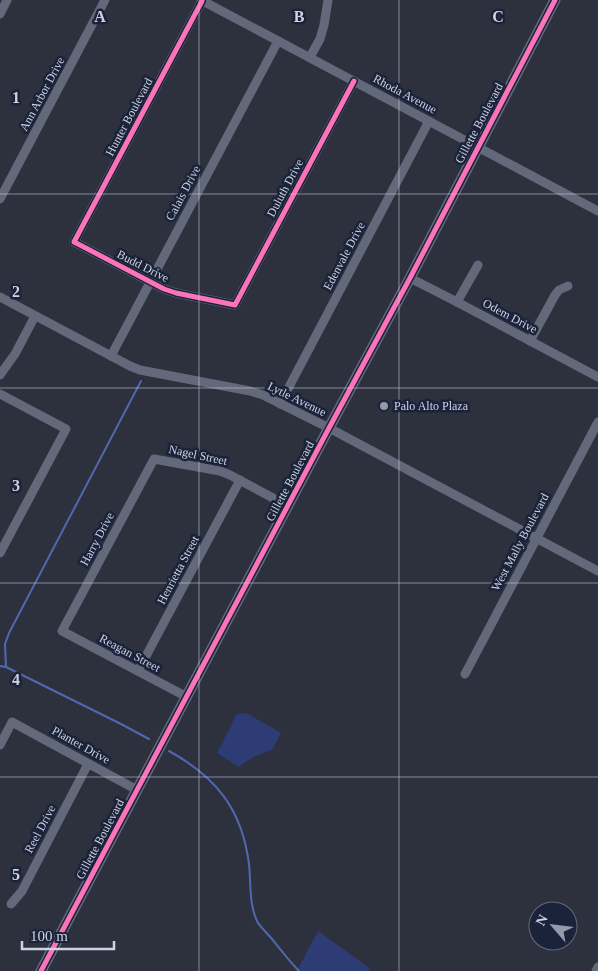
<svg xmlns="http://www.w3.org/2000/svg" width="598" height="971" font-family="'Times New Roman',serif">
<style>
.green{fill:#2e3c76}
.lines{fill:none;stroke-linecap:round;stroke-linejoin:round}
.stream{stroke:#5267b0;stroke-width:2}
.minor{stroke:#63697a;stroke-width:9}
.major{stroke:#64697c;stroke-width:11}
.cycleway-casing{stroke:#1b233b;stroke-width:8}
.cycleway{stroke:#fb73b8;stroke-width:5}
.grid{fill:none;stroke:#cdd3e3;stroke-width:1;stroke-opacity:0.55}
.poi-dot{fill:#959aa9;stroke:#1b233b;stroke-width:2}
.labels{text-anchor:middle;stroke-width:5;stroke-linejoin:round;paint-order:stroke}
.street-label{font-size:12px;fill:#cdd3e3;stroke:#1b233b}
.poi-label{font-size:12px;fill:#cdd3e3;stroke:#1b233b;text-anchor:start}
.grid-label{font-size:16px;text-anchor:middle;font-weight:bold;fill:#cdd3e3;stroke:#1b233b;stroke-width:5;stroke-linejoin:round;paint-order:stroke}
</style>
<rect width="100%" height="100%" fill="#2d313e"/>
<g class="green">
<path d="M 246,713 L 281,733 L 272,750 C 259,754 250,758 239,767 L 217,753 L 237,714 Z"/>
<path d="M 318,931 L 369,968 L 369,971 L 297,971 Z"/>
</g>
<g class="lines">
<g class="stream">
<path d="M 0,666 L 6,667 L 121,724 L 149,739"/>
<path d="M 6,667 L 5,644 L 9,633 L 141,381"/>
<path d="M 169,751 C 216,777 242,809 249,864 C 251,883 249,904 257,921 C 260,927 267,933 272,939 C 280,949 289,961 299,971"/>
</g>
<g class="minor">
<path d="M 201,0 L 598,211"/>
<path d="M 202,1 L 74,242 L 80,245 L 164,289 L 176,293 L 235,305 L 354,81"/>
<path d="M 0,14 L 7,0"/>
<path d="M 310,57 L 320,39 L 324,25 L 328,0"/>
<path d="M 0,199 L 105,0"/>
<path d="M 410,278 L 457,302 L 598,377"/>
<path d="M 0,297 L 130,366 L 140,370 L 250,391 L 263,395 L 329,428 L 598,571"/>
<path d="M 457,302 L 478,265"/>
<path d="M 530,341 L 555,295 L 559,290 L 568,286"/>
<path d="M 111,356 L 278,41"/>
<path d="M 0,375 L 15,354 L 35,316"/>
<path d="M 0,394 L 66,429 L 0,553"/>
<path d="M 280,404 L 429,121"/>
<path d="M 138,671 L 240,480"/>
<path d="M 465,674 L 598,422"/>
<path d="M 187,697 L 62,631 L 154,459 L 220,471 L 230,475 L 288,506"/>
<path d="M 0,745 L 12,722 L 137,790"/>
<path d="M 11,904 L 22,891 L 88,764"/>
<path d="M 596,971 L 598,967"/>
</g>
<path class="major" d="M 41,971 L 329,428 L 410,278 L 555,0"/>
<g class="cycleway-casing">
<g id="cycleway">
<path d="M 202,1 L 74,242 L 80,245 L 164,289 L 176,293 L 235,305 L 354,81"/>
<path d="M 41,971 L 329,428 L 410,278 L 555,0"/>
</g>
</g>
<use href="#cycleway" class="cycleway"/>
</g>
<path class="grid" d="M 199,0 L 199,971M 399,0 L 399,971M 0,194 L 598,194M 0,388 L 598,388M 0,583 L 598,583M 0,777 L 598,777"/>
<circle class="poi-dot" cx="384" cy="406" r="5"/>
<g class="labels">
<g class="street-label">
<text transform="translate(42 94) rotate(-62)" y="4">Ann Arbor Drive</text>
<text transform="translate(405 94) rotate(28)" y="4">Rhoda Avenue</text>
<text transform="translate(129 117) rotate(-62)" y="4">Hunter Boulevard</text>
<text transform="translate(479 123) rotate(-62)" y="4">Gillette Boulevard</text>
<text transform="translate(285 188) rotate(-62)" y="4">Duluth Drive</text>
<text transform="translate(183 193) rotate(-62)" y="4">Calais Drive</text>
<text transform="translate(344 256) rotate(-62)" y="4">Edenvale Drive</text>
<text transform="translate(143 266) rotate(27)" y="4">Budd Drive</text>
<text transform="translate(510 316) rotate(28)" y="4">Odem Drive</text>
<text transform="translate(297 399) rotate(26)" y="4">Lytle Avenue</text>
<text transform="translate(198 455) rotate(12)" y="4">Nagel Street</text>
<text transform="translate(290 481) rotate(-62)" y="4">Gillette Boulevard</text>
<text transform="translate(97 539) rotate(-62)" y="4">Harry Drive</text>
<text transform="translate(520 542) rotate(-62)" y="4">West Mally Boulevard</text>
<text transform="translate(178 570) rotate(-62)" y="4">Henrietta Street</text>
<text transform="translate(130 653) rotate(28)" y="4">Reagan Street</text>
<text transform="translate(81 745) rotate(29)" y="4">Planter Drive</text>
<text transform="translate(40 829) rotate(-62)" y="4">Reel Drive</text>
<text transform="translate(100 839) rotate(-62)" y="4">Gillette Boulevard</text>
</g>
<g class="poi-label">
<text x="394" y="410">Palo Alto Plaza</text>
</g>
</g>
<g class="grid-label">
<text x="100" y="22">A</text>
<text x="299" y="22">B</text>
<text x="498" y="22">C</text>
<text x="16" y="103">1</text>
<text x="16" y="297">2</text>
<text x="16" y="491">3</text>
<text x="16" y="685">4</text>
<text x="16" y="880">5</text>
</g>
<g transform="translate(553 926) rotate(298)"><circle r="24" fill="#1b233b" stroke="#62697e"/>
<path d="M0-4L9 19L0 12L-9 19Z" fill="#959aa9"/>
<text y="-8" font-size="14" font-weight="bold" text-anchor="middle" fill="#cdd3e3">N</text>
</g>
<path d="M22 941v8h92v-8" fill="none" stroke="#cdd3e3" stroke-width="2.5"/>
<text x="30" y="941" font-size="15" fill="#cdd3e3" stroke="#1b233b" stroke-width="4" paint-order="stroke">100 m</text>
</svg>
